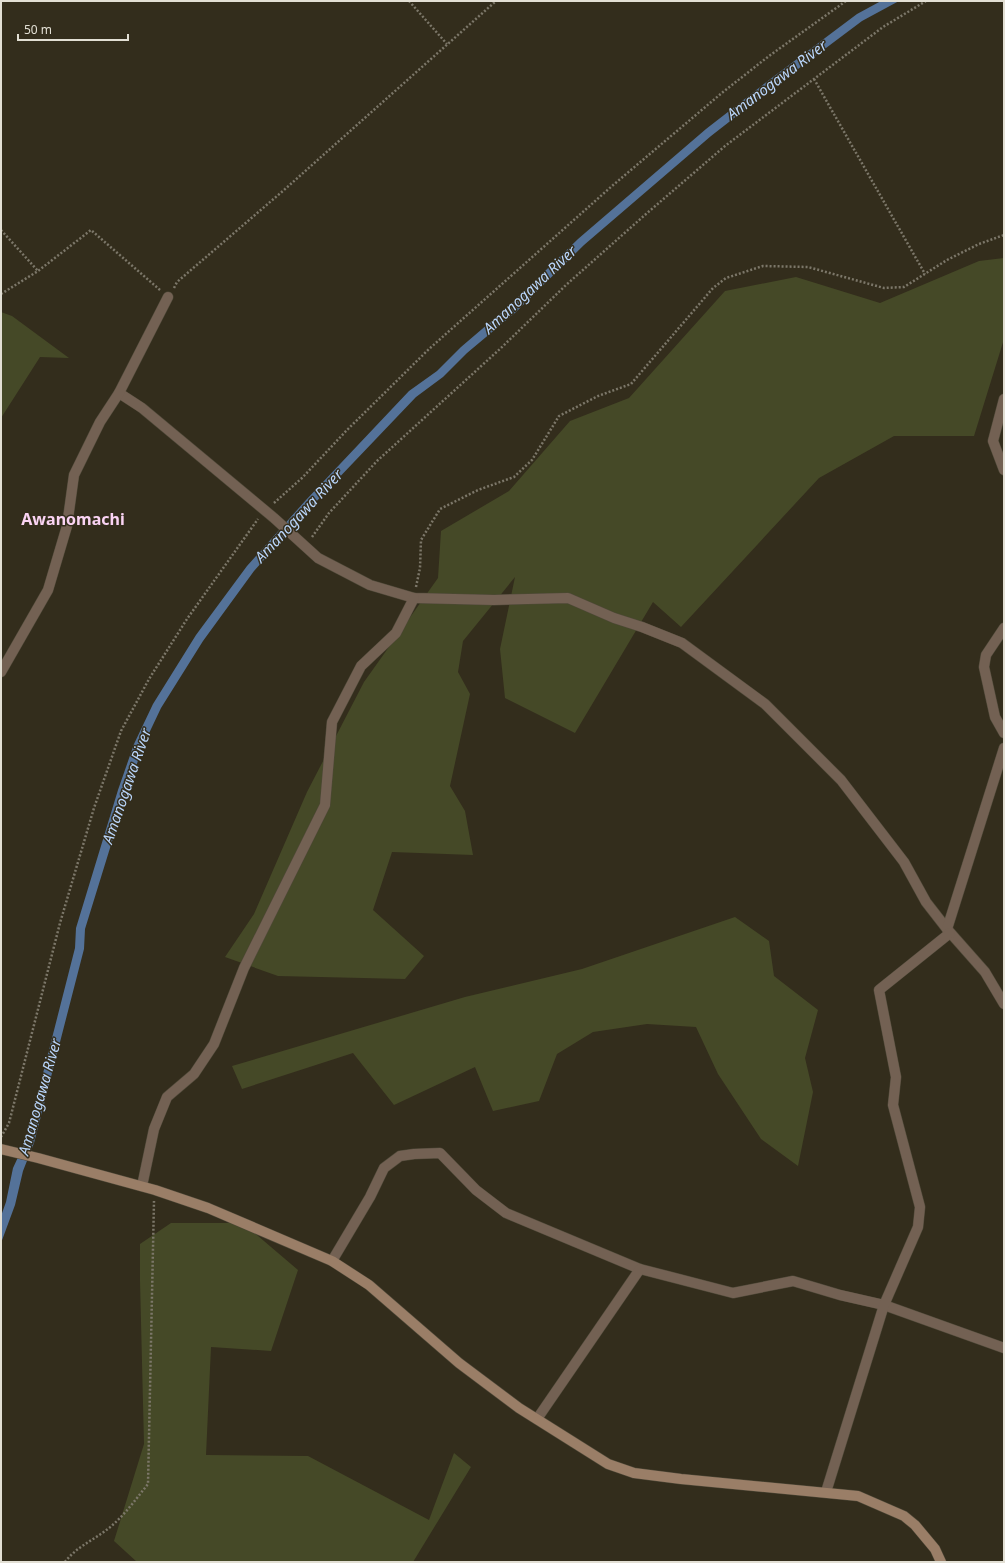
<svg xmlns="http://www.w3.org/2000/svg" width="1005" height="1563" font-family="'Noto Sans',sans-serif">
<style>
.green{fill:#454927}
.water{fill:#547299}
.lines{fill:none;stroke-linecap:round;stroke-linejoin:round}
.street-casing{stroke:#4f4939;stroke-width:11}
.secondary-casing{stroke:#4f4939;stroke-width:11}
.path{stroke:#7c7769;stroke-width:2.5;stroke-dasharray:2 2;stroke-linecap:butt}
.street{stroke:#736153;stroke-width:10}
.secondary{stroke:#9a7e67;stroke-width:10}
.labels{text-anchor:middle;stroke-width:3;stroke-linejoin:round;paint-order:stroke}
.water-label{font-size:15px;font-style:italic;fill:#b9d5fa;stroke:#332d1c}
.quarter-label{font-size:16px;font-weight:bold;fill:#fad3f3;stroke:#332d1c}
</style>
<rect width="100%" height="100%" fill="#332d1c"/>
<g class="green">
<path d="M 1004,258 L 1004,339 L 974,436 L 894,436 L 819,478 L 681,627 L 653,602 L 575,733 L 505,698 L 500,649 L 515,577 L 463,641 L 458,672 L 470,694 L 450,786 L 465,811 L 473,855 L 392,852 L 373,910 L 424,956 L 405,979 L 278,976 L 225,957 L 254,914 L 307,792 L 364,682 L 438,578 L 441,531 L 509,491 L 570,421 L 629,398 L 725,291 L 796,277 L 880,303 L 979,261 Z"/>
<path d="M 1,312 L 12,316 L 69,358 L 40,357 L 1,418 Z"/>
<path d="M 735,917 L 769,941 L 774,976 L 818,1010 L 805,1058 L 813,1092 L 798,1166 L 761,1139 L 718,1074 L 696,1027 L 647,1024 L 593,1032 L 557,1054 L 539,1101 L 493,1111 L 475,1067 L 394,1105 L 353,1053 L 242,1089 L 232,1066 L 465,997 L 582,969 Z"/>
<path d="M 171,1223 L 243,1223 L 298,1270 L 271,1351 L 211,1347 L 206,1455 L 308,1456 L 429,1520 L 454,1453 L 471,1467 L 413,1562 L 137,1562 L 114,1541 L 144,1444 L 140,1281 L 140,1244 Z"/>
</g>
<path class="water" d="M 881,1 L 899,1 L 862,21 L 774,87 L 711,136 L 584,245 L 516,312 L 467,353 L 443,377 L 416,397 L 312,506 L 254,571 L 203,641 L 161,708 L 143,746 L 127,793 L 85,929 L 84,949 L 34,1143 L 23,1171 L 15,1205 L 1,1243 L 1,1216 L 6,1202 L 13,1168 L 26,1140 L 75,948 L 76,928 L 118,790 L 134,744 L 153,704 L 196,635 L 247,566 L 306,500 L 409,391 L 437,371 L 461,347 L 509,306 L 578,239 L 706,129 L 769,80 L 857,14 Z"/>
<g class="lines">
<g class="street-casing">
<g id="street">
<path d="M 119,393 L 142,408 L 274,518 L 318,558 L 370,585 L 414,598 L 494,600 L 568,598 L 614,618 L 642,627 L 682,643 L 765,704 L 841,780 L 904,862 L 926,902 L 947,929 L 985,972 L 1004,1004"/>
<path d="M 1004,399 L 993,441 L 1004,470"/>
<path d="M 1004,628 L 986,655 L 984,667 L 995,717 L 1004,733"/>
<path d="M 1,672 L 48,590 L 67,526 L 74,475 L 100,422 L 119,393 L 168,297"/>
<path d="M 947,929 L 1004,748"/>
<path d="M 142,1186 L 154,1129 L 167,1097 L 194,1074 L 214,1044 L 244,968 L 325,805 L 332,722 L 361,666 L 396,633 L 414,598"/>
<path d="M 332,1261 L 370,1197 L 384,1168 L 400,1156 L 414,1154 L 440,1153 L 476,1190 L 506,1213 L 640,1269"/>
<path d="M 537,1419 L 640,1269 L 733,1293 L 793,1281 L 840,1295 L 884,1305 L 1004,1348"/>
<path d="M 826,1492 L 884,1305 L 918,1227 L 920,1207 L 893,1105 L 896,1077 L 879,990 L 950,933"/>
</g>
</g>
<g class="secondary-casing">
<path id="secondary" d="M 1,1149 L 38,1158 L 155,1190 L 208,1208 L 332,1261 L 369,1285 L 459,1363 L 519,1408 L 608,1464 L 634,1473 L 681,1479 L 858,1496 L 904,1516 L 915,1525 L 935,1549 L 941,1562"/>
</g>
<g class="path">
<path d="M 409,1 L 447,44"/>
<path d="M 814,79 L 925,274"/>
<path d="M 1,230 L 38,271"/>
<path d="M 174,288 L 177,282 L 284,190 L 496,1"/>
<path d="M 1,294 L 38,271 L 91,230 L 160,290"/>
<path d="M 274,503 L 302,478 L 347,430 L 429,349 L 612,186 L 723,92 L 769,56 L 846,1"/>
<path d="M 312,537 L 329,513 L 377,461 L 501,348 L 566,285 L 646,214 L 725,146 L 883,27 L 926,1"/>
<path d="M 416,587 L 420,568 L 421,540 L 440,509 L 478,490 L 514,477 L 532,460 L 559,416 L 598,396 L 631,384 L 713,288 L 726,278 L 763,266 L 808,267 L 884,288 L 904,287 L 947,260 L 979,244 L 1004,235"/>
<path d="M 1,1137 L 9,1123 L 60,923 L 94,808 L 121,731 L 149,679 L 187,619 L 258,519"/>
<path d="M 65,1562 C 76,1547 94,1540 109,1528 C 124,1516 136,1499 148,1484 L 154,1201"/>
</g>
<use href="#street" class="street"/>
<use href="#secondary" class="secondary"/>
</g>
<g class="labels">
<g class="water-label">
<text transform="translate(777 80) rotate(-37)" y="5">Amanogawa River</text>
<text transform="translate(530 290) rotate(-43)" y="5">Amanogawa River</text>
<text transform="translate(299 516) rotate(-47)" y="5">Amanogawa River</text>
<text transform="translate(127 786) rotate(-71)" y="5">Amanogawa River</text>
<text transform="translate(40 1097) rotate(-74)" y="5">Amanogawa River</text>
</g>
<g class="quarter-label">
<text x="73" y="525">Awanomachi</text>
</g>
</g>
<rect width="1005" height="1563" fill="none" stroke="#e2dfd4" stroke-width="4"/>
<path d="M18 34v6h110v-6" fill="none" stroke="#e2dfd4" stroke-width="2"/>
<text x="24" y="34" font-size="12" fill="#e2dfd4" stroke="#332d1c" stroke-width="3" paint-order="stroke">50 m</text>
</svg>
